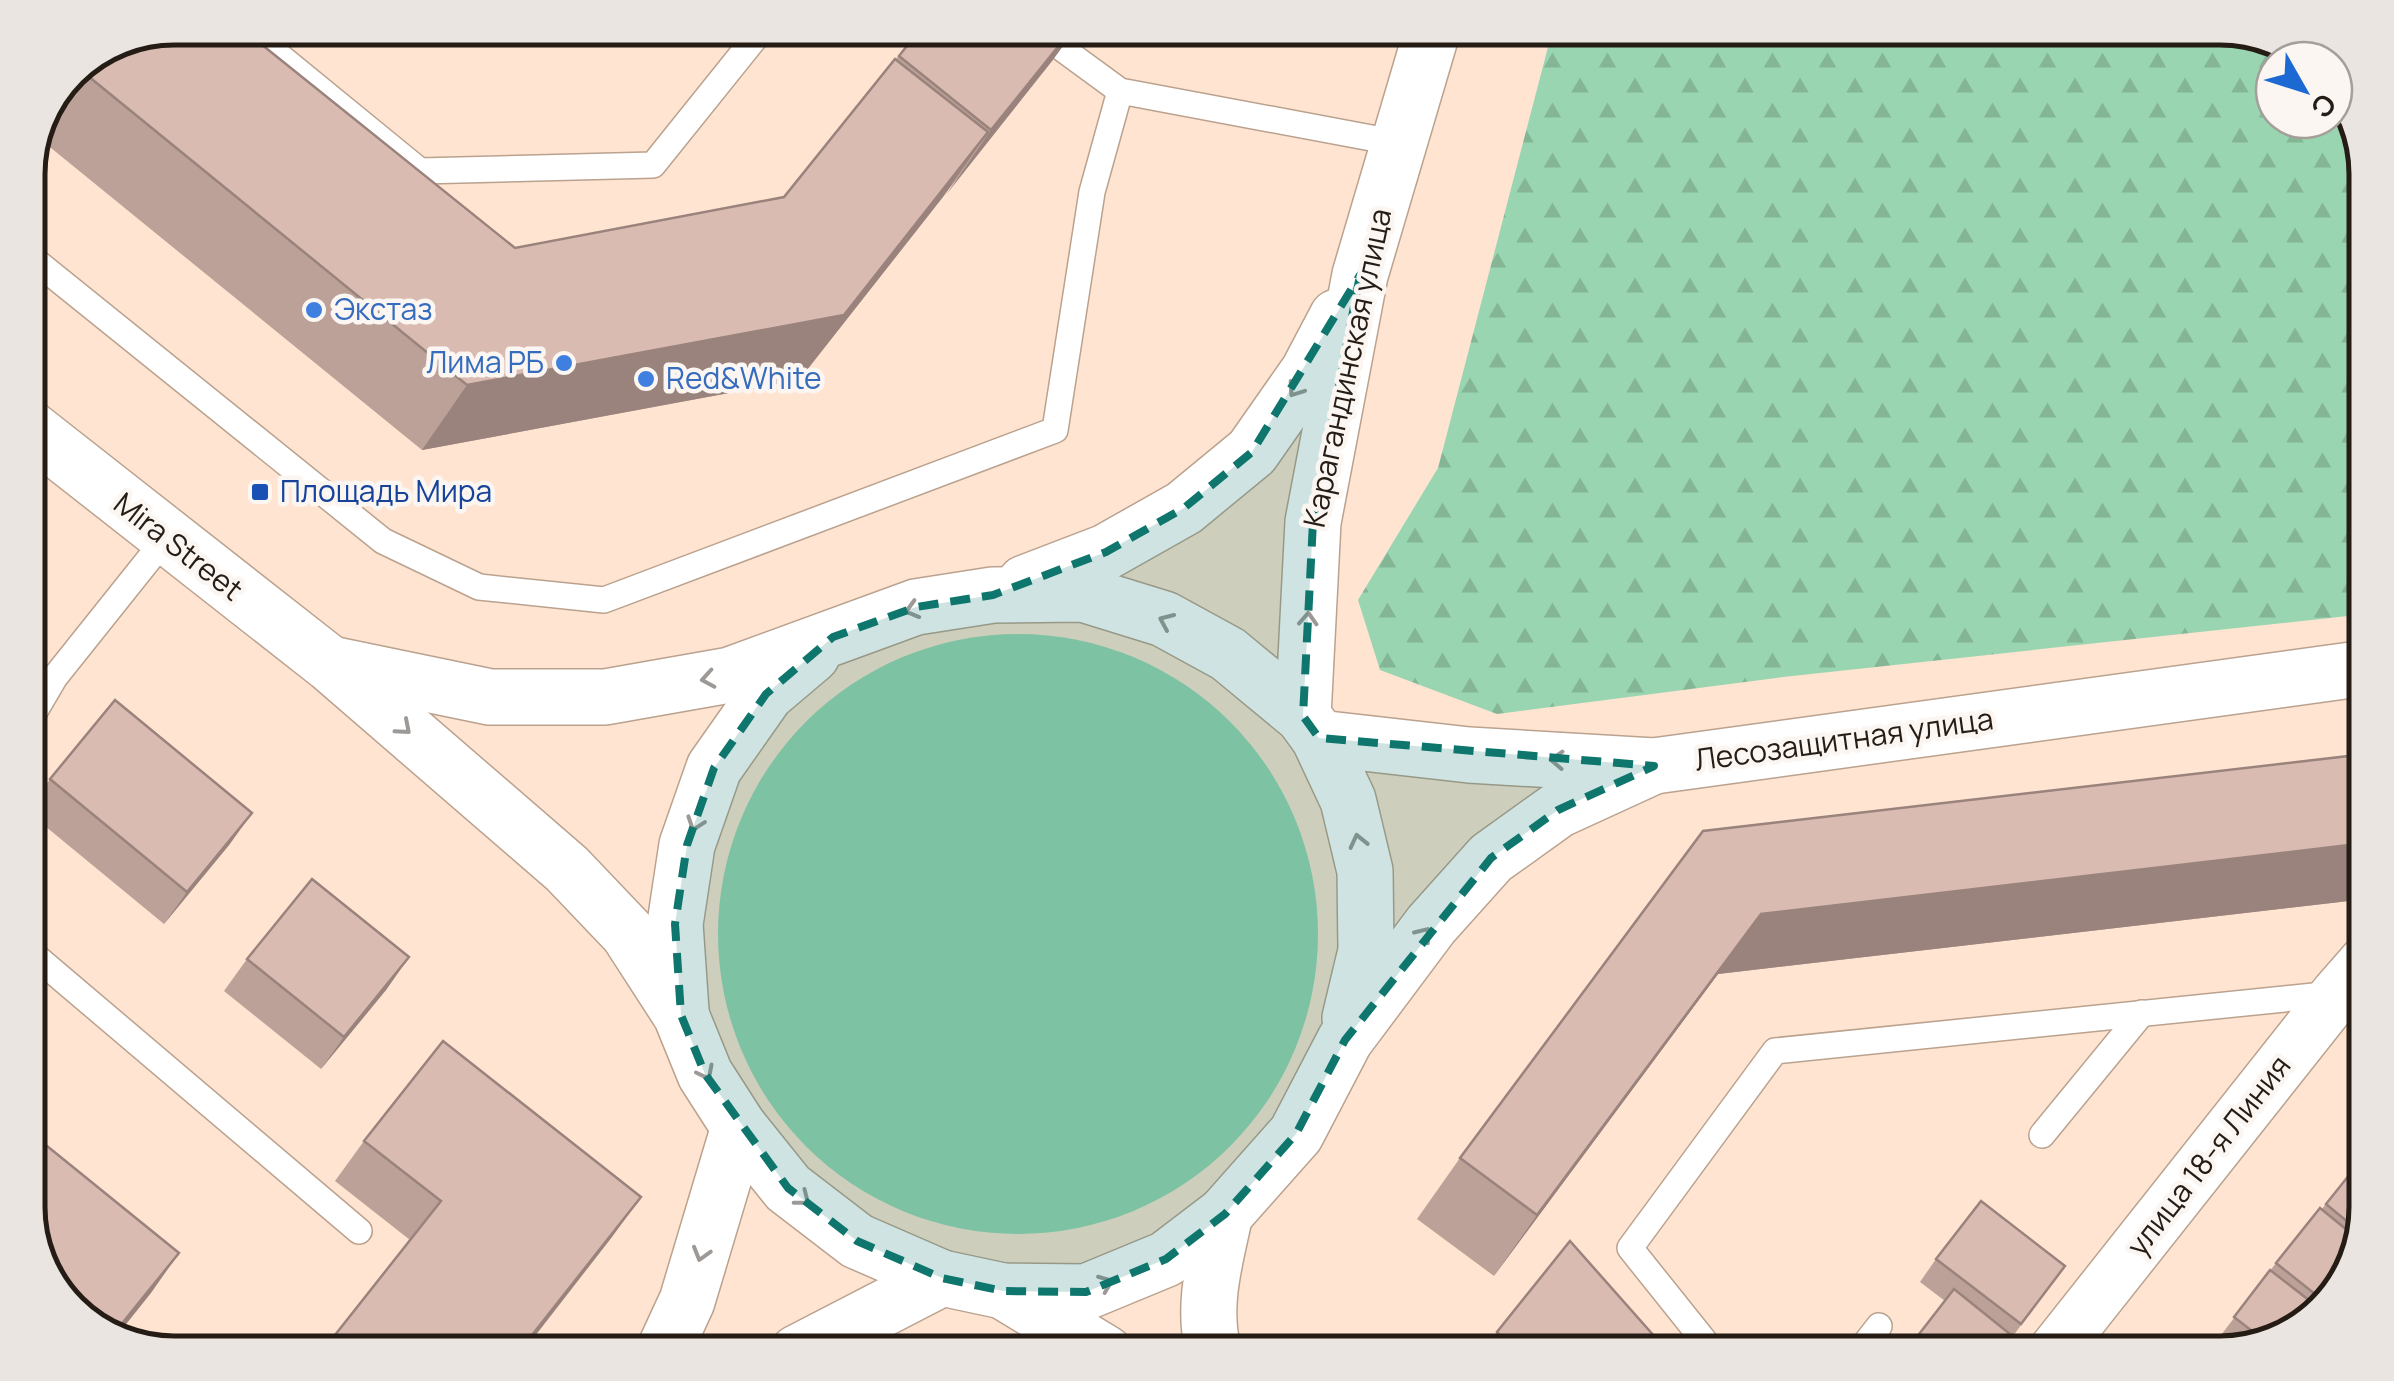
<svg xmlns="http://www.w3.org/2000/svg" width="2394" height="1381" font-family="Manrope,sans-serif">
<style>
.green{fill:#99d5b0}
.forest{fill:url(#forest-firs)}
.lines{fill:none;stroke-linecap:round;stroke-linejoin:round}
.service-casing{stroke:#baa28f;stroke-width:28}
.minor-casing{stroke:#baa28f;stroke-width:55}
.secondary-casing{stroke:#baa28f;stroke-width:58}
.service{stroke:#fff;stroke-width:25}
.minor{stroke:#fff;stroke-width:52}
.secondary{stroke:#fff;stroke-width:55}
.wall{fill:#bba198}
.shaded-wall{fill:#99837c}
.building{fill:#dabbb1;stroke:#99837c;stroke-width:2.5}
.oneway{stroke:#9d9996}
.marked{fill:#0f766e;fill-opacity:0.2;stroke:#0f766e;stroke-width:8;stroke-dasharray:20 12;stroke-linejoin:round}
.shop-dot{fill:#3f7fe0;stroke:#fbf6f2;stroke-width:4}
.transit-dot{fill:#1a4fb4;stroke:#fbf6f2;stroke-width:4}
.labels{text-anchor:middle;stroke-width:9;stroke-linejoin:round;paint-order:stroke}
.shop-label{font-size:30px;fill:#366cbe;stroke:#fbf6f2;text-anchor:start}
.street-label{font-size:30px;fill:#251c15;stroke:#fbf6f2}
.transit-label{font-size:30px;fill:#164399;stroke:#fbf6f2;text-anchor:start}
.rim{fill:none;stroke:#251c15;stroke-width:5}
</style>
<defs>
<pattern id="forest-firs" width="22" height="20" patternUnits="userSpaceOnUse" patternTransform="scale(2.5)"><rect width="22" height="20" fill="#99d5b0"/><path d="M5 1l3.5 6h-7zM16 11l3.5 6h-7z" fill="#84b696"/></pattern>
</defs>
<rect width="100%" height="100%" fill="#fee4d1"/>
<circle class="green" cx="1018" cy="934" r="300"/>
<path class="forest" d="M 1553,28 L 2220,28 L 2293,47 L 2306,60 L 2274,60 L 2274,120 L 2334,120 L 2334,88 L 2347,100 L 2366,165 L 2366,614 L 1783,677 L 1497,714 L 1380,670 L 1358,600 L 1438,468 Z"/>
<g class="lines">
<g class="service-casing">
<g id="service">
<path d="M 245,28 L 420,171 L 653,165 L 763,28"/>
<path d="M 1034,28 L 1120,91 L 1398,143"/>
<path d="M 28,255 L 383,541 L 479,587 L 604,600 L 1055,430 L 1092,192 L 1120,91"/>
<path d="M 28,723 L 55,677 L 166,538"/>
<path d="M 28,950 L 359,1231"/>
<path d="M 2042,1135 L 2142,1013"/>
<path d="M 1714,1353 L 1630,1248 L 1775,1051 L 2333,994"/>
<path d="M 1858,1353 L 1879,1326"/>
</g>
</g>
<g class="minor-casing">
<path id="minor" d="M 2053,1353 L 2338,993 L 2366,961"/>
</g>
<g class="secondary-casing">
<g id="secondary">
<path d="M 28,427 L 330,664 L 567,869 L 628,933 L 681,1015 L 705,1074 L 739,1127 L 788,1188 L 857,1241 L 942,1278 L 1003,1291 L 1086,1292 L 1166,1259 L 1225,1214 L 1296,1134 L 1345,1040 L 1431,925 L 1491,858 L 1558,810 L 1654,766"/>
<path d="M 1025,583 L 1106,552 L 1184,508 L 1252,452 L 1308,372 L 1337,317"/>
<path d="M 335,665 L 490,697 L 605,697 L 730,675 L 916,607 L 993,595 L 1083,594 L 1164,619 L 1228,654 L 1303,716 L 1319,738 L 1348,800 L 1365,871 L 1366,951 L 1350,1018"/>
<path d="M 1303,716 L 1313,522 L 1360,275 L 1433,28"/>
<path d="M 1319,738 L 1469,755 L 1654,766 L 2366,668"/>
<path d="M 681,1011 L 675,924 L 687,845 L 714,768 L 766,694 L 812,655"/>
<path d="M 1003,1291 L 1105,1353"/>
<path d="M 663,1353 L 687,1301 L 739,1127"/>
<path d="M 797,1353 L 942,1278"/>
<path d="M 1214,1353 C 1201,1307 1215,1260 1225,1214"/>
</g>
</g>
<use href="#service" class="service"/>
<use href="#minor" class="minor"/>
<use href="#secondary" class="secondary"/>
</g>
<g class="wall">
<path d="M 174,28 L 515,248 L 784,197 L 921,28 L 1076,28 L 1052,61 L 945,194 L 799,380 L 422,450 L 40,139 L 71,70 Z"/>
<path d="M 2366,754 L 2366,899 L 1718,974 L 1494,1276 L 1417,1219 L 1460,1158 L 1703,831 Z"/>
<path d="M 50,779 L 252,813 L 229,845 L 164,924 L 28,812 Z"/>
<path d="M 409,957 L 386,990 L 321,1069 L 224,991 L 247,959 Z"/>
<path d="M 364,1141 L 612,1237 L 410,1240 L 335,1181 Z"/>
<path d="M 2326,1204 L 2366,1207 L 2347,1280 L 2294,1334 L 2232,1350 L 2218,1339 L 2276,1263 Z"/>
<path d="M 1936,1259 L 2065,1266 L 2013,1336 L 2021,1354 L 1905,1354 L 1945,1301 L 1920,1282 Z"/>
<path d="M 1497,1332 L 1670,1354 L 1482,1354 Z"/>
</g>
<g class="shaded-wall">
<path d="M 1073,28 L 1076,28 L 1052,61 L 946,195 L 991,130 Z"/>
<path d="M 988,132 L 943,197 L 799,380 L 422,450 L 467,385 Z"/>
<path d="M 252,813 L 229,845 L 164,924 L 187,892 Z"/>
<path d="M 2366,843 L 2366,899 L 1718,974 L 1494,1276 L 1537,1215 L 1761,914 Z"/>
<path d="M 409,957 L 386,990 L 321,1069 L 344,1037 Z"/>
<path d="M 641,1197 L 612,1237 L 521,1354 L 517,1354 Z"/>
<path d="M 179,1253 L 151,1293 L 115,1338 L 111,1337 Z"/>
</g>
<g class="building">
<path d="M 174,28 L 241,28 L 515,248 L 784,197 L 895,59 L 988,132 L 844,315 L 467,385 L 77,67 Z"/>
<path d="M 921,28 L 1073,28 L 991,130 L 899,56 Z"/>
<path d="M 115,700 L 252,813 L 187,892 L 50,779 Z"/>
<path d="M 2366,754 L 2366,843 L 1761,914 L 1537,1215 L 1460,1158 L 1703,831 Z"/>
<path d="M 312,879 L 409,957 L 344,1037 L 247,959 Z"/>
<path d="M 443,1041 L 641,1197 L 517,1354 L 320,1354 L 441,1201 L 364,1141 Z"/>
<path d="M 47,1146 L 179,1253 L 111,1337 L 101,1334 L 52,1288 L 28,1216 L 28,1170 Z"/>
<path d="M 2366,1154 L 2366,1207 L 2360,1232 L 2326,1204 Z"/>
<path d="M 1981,1201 L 2065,1266 L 2021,1324 L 1936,1259 Z"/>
<path d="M 2320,1208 L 2358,1239 L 2347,1280 L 2325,1302 L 2276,1263 Z"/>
<path d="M 1570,1241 L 1670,1354 L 1517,1354 L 1497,1332 Z"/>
<path d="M 2270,1270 L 2319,1308 L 2294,1334 L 2265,1341 L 2234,1317 Z"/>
<path d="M 1954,1289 L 2026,1347 L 2021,1354 L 1935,1354 L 1916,1338 Z"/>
</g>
<defs><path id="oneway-chevron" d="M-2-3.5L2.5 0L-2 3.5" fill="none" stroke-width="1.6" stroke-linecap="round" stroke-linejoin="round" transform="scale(2.5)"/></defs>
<g class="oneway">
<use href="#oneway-chevron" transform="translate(1295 390) rotate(125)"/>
<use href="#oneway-chevron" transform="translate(912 610) rotate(164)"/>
<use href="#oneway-chevron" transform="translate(1308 619) rotate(-87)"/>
<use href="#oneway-chevron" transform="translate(1166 621) rotate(-156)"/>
<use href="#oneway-chevron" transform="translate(708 679) rotate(170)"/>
<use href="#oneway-chevron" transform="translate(404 728) rotate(41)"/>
<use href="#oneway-chevron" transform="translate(1557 760) rotate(-177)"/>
<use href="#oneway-chevron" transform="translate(695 824) rotate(109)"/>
<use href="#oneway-chevron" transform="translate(1358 841) rotate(-103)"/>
<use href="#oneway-chevron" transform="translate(1424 934) rotate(-52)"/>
<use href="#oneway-chevron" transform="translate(706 1073) rotate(63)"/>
<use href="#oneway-chevron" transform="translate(803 1199) rotate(38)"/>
<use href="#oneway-chevron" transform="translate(701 1254) rotate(106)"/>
<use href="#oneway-chevron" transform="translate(1106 1283) rotate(-22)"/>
</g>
<path class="marked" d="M 1360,275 L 1313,522 L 1303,716 L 1319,738 L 1654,766 L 1558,810 L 1491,858 L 1345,1040 L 1296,1134 L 1225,1214 L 1166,1259 L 1086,1292 L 1003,1291 L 942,1278 L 857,1241 L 788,1188 L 705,1074 L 681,1015 L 675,924 L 687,845 L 714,768 L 766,694 L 833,637 L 916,607 L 993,595 L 1106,552 L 1184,508 L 1252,452 Z"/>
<g class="shop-dot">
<circle cx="314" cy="310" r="10"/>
<circle cx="564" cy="363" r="10"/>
<circle cx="646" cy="379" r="10"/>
</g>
<rect class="transit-dot" x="250" y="482" width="20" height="20" rx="5"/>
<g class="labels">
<g class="shop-label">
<text x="334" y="320">Экстаз</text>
<text x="544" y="373" text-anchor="end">Лима РБ</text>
<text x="666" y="389">Red&amp;White</text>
</g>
<g class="street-label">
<text transform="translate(1348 368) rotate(-78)" y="10">Карагандинская улица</text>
<text transform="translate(178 547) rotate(38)" y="10">Mira Street</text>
<text transform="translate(1844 740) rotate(-8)" y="10">Лесозащитная улица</text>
<text transform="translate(2209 1156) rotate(-52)" y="10">улица 18-я Линия</text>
</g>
<g class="transit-label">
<text x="280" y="502">Площадь Мира</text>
</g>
</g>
<path d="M0 0H2394V1381H0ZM174 45H2220A129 129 0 0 1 2349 174V1207A129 129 0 0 1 2220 1336H174A129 129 0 0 1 45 1207V174A129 129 0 0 1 174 45Z" fill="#eae5e0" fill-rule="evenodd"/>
<path class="rim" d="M174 45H2220A129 129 0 0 1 2349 174V1207A129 129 0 0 1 2220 1336H174A129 129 0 0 1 45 1207V174A129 129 0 0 1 174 45Z"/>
<g transform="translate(2304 90) rotate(129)"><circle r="48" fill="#fbf6f2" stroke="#a59f9a" stroke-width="2.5"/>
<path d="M0-8L18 38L0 25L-18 38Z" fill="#1c69d4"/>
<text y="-15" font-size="28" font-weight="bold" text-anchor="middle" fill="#251c15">С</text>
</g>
</svg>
